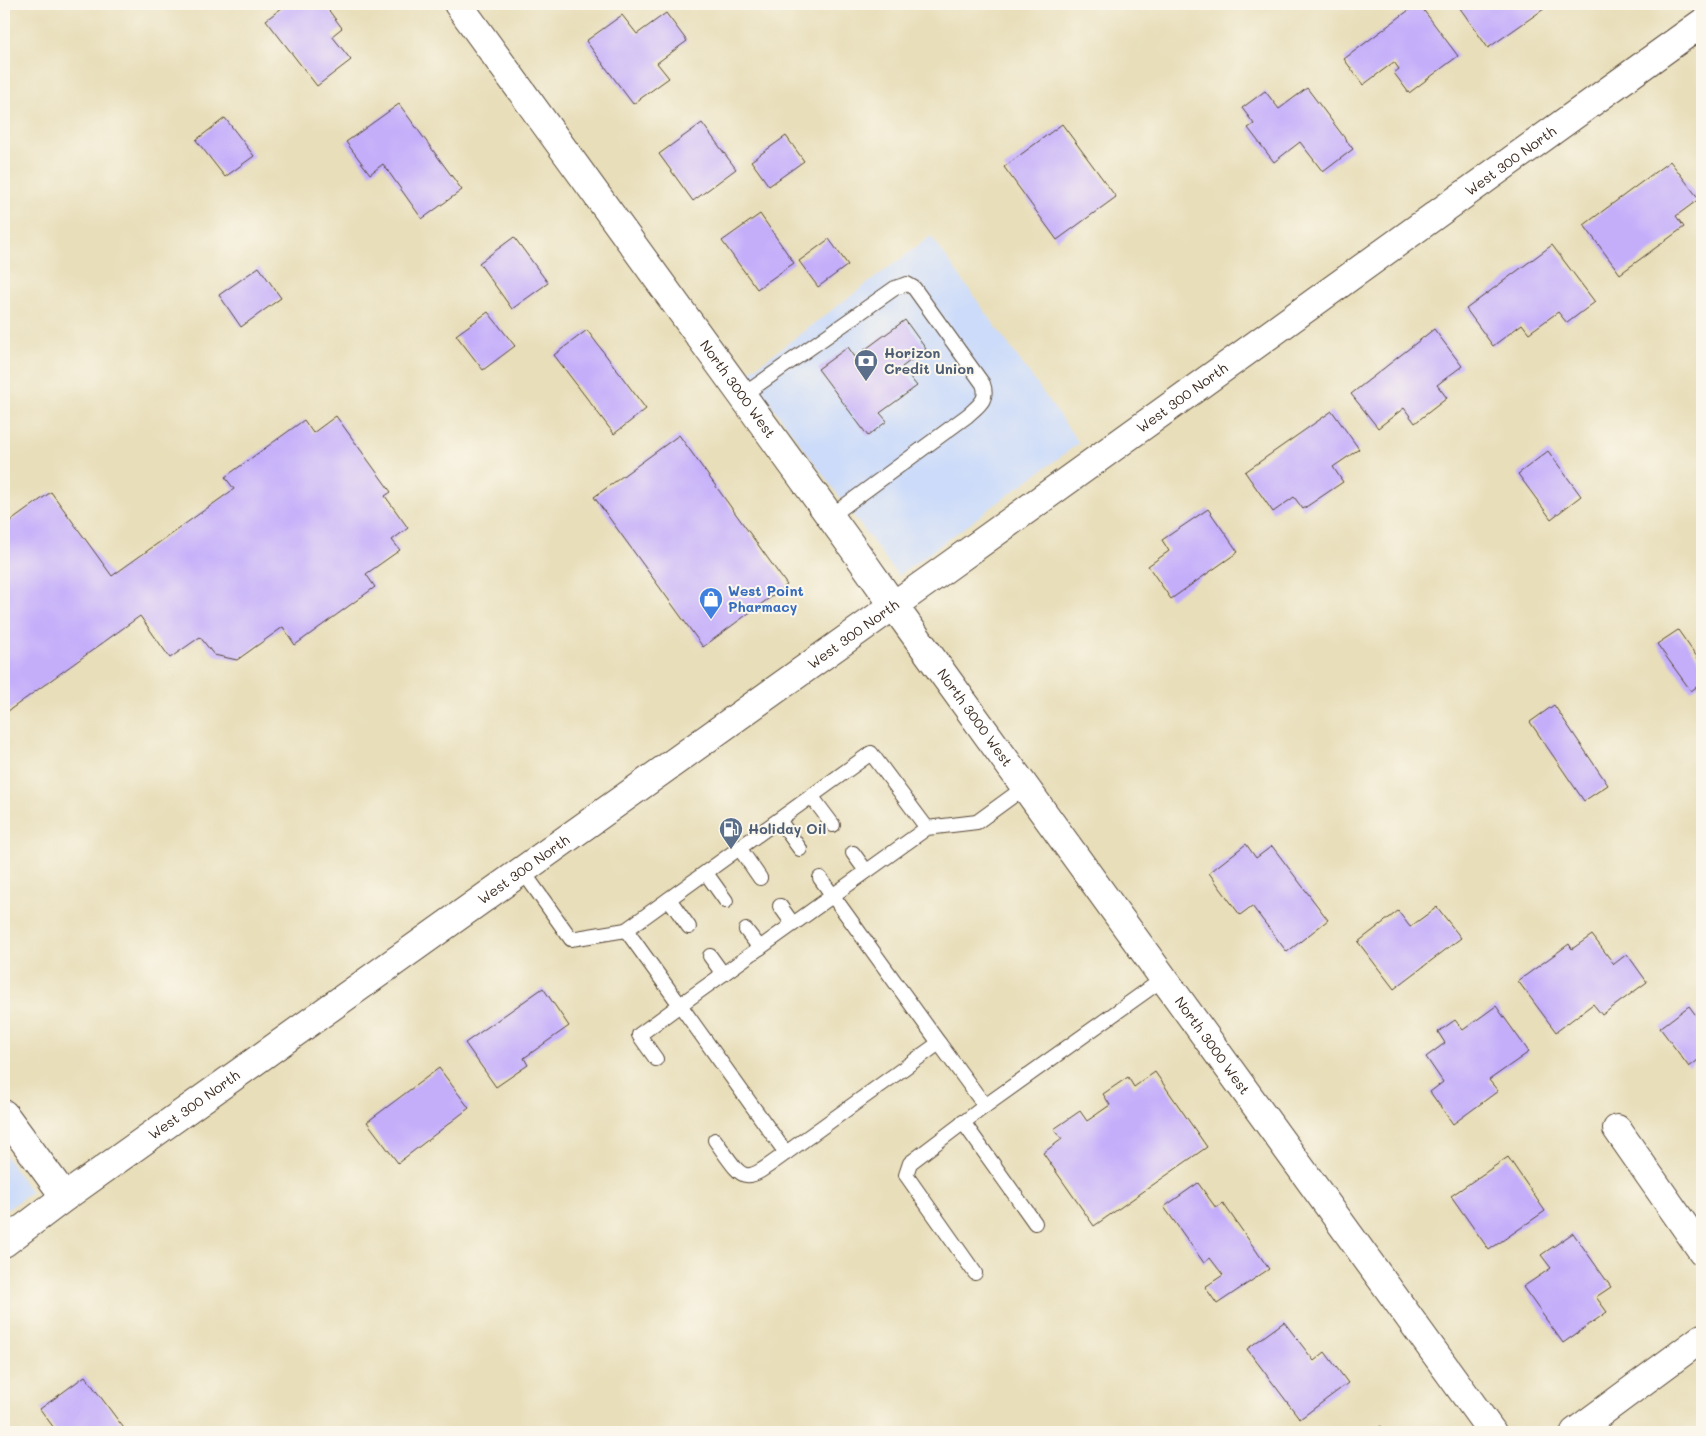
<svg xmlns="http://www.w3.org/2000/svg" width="1706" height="1436" font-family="Mali,sans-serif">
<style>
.built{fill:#ccdbf9}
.building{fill:#c4aefa}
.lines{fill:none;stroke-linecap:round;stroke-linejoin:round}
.service-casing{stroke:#554535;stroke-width:16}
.minor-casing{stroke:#554535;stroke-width:30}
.secondary-casing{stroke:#554535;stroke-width:30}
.service{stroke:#fff;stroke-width:14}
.minor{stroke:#fff;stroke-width:28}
.secondary{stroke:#fff;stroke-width:28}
.labels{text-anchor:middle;stroke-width:4;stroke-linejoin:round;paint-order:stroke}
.street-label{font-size:14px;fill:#3b2a1e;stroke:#fbf7ec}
.service-label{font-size:14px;font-weight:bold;fill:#4e5e75;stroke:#fbf7ec;text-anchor:start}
.shop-label{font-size:14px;font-weight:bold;fill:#366cbe;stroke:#fbf7ec;text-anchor:start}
</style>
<rect width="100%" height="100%" fill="#fbf7ec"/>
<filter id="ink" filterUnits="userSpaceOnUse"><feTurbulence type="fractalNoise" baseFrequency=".02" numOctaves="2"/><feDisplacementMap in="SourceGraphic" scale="10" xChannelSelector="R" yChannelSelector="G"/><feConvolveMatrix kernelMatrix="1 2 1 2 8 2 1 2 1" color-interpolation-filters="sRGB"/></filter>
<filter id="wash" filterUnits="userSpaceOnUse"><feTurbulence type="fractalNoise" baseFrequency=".0096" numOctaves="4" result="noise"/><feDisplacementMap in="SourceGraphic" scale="20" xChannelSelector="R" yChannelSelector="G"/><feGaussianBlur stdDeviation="1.12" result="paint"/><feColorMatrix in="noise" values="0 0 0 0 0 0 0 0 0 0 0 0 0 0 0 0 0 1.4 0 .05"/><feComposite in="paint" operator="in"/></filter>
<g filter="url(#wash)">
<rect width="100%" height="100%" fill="#e8deba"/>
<g class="built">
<path d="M 931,236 L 1079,443 L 898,576 L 748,373 Z"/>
<path d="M 4,1154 L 31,1192 L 4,1212 Z"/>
</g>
<g id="blocks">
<g class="building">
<path d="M 287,4 L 324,4 L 342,28 L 332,36 L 351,60 L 317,86 L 266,20 Z"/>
<path d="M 1417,4 L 1419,4 L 1458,56 L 1409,93 L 1394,73 L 1399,69 L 1394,62 L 1363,85 L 1344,59 Z"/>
<path d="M 1457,4 L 1551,4 L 1488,48 Z"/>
<path d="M 666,13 L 687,41 L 657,63 L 669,78 L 633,104 L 586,41 L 622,15 L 637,34 Z"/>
<path d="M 1307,88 L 1353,149 L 1323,172 L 1300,142 L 1274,162 L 1248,128 L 1254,124 L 1242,108 L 1265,91 L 1279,109 Z"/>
<path d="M 399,104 L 462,190 L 422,219 L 383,164 L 370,174 L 346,142 Z"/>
<path d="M 225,118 L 254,156 L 225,177 L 196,140 Z"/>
<path d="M 702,123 L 736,169 L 693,201 L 659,154 Z"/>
<path d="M 1062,124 L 1116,197 L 1057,240 L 1004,167 Z"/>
<path d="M 786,136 L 804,161 L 769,186 L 751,161 Z"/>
<path d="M 1670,161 L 1699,199 L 1676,216 L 1684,227 L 1620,274 L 1584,225 Z"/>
<path d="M 760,214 L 794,263 L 757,289 L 722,241 Z"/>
<path d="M 514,237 L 548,283 L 512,309 L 479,263 Z"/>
<path d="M 829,239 L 848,265 L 818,287 L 799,261 Z"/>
<path d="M 1552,245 L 1595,302 L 1567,323 L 1558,312 L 1529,333 L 1522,324 L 1493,346 L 1466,309 Z"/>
<path d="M 259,267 L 281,298 L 241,327 L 219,295 Z"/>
<path d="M 488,312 L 515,346 L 483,370 L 456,335 Z"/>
<path d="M 905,320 L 926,349 L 902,367 L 917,386 L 880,413 L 887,421 L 868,436 L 818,369 L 848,347 L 855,357 Z"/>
<path d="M 1434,329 L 1462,366 L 1437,385 L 1447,398 L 1415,423 L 1404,408 L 1378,428 L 1351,394 Z"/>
<path d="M 587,330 L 646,409 L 614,434 L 554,355 Z"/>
<path d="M 1332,411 L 1359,449 L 1333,467 L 1343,482 L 1303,509 L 1294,497 L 1273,512 L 1245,472 Z"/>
<path d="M 336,416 L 391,492 L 385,496 L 408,528 L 392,540 L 400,550 L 366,574 L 375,587 L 295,645 L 283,627 L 237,660 L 214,655 L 200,637 L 170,658 L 140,616 L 4,714 L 4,526 L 51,492 L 112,576 L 234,489 L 225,477 L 304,420 L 313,433 Z"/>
<path d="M 679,435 L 787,585 L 703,647 L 594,497 Z"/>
<path d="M 1548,451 L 1581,496 L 1551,519 L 1518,474 Z"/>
<path d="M 1208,509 L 1238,552 L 1171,599 L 1148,566 L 1169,551 L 1162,540 Z"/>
<path d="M 1678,630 L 1702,664 L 1702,683 L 1691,691 L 1657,644 Z"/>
<path d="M 1554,705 L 1608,785 L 1584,801 L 1530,722 Z"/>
<path d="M 1246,844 L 1256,858 L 1272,846 L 1328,920 L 1287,952 L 1252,906 L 1240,915 L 1209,873 Z"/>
<path d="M 1437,907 L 1461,938 L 1394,989 L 1358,942 L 1398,911 L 1410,927 Z"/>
<path d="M 1592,935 L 1614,964 L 1627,954 L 1647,982 L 1602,1015 L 1593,1004 L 1556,1032 L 1518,981 L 1569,944 L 1572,949 Z"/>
<path d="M 543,988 L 569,1026 L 524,1058 L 528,1065 L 496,1087 L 465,1043 Z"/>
<path d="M 1496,1006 L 1529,1052 L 1489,1080 L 1498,1091 L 1453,1124 L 1430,1092 L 1443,1082 L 1426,1057 L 1445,1043 L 1438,1032 L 1455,1020 L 1463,1030 Z"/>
<path d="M 1689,1006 L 1698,1018 L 1702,1015 L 1702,1057 L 1689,1067 L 1660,1028 Z"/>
<path d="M 439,1068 L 469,1108 L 398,1163 L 367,1122 Z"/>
<path d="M 1155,1072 L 1207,1147 L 1094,1226 L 1043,1153 L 1062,1139 L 1054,1129 L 1080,1111 L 1087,1121 L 1110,1105 L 1103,1094 L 1128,1077 L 1134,1087 Z"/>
<path d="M 1508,1157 L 1545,1211 L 1489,1250 L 1451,1196 Z"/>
<path d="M 1198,1183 L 1216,1208 L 1223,1203 L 1269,1269 L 1217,1304 L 1205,1287 L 1223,1275 L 1210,1258 L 1204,1263 L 1164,1207 Z"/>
<path d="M 1573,1233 L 1611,1287 L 1596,1297 L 1607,1312 L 1563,1343 L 1523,1287 L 1551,1268 L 1541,1255 Z"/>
<path d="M 1284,1322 L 1314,1361 L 1325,1352 L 1348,1383 L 1300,1419 L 1247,1349 Z"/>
<path d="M 85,1376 L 126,1431 L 125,1432 L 57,1432 L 40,1409 Z"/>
<path d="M 1381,1426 L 1386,1432 L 1372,1432 Z"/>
</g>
</g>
</g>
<g filter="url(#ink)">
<use href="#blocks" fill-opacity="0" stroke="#554535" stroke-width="1"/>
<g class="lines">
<g class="service-casing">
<g id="service">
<path d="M 743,395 L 895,288 L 907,284 L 914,288 L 983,384 C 989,400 978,406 967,416 L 831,516"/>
<path d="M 812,797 L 833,825"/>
<path d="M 779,820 L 800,849"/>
<path d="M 927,828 L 871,753 L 626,930 L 680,1005 L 927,828 L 977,822 L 1025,787"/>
<path d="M 740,849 L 760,878"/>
<path d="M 853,853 L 866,871"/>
<path d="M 522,870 L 571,939 L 626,930"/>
<path d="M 706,873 L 726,901"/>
<path d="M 669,899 L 689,927"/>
<path d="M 780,906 L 793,924"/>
<path d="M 746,930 L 760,948"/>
<path d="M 710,956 L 723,974"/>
<path d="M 939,1043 L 985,1106"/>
<path d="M 656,1059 L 639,1035 L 680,1005 L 786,1153 L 939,1043 L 820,878"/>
<path d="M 963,1122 L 1035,1223"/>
<path d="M 715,1140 C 746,1184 742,1185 786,1153"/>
<path d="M 975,1273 L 906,1175 L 910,1163 L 985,1106 L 1163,979"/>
</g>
</g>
<g class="minor-casing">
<g id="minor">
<path d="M 4,1114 L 65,1197"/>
<path d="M 1617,1129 L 1702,1251"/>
<path d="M 1575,1432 L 1702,1338"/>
</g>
</g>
<g class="secondary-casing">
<g id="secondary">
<path id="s1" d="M 458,4 L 856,552 L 894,606 L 1492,1432"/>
<path id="s2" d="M 4,1243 L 65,1197 L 939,573 L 1702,23"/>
</g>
</g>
<use href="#service" class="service"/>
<use href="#minor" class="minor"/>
<use href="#secondary" class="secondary"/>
</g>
</g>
<defs>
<g id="bank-pin" transform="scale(1.25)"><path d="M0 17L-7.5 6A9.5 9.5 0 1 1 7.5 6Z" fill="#5c6f8a" stroke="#fbf7ec"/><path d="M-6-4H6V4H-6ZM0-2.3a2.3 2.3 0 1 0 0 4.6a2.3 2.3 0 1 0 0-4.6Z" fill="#fff"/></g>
<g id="shop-pin" transform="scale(1.25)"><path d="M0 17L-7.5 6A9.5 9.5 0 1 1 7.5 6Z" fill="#3f7fe0" stroke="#fbf7ec"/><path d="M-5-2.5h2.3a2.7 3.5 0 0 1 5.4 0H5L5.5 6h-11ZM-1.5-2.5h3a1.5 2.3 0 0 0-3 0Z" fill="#fff"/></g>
<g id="fuel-pin" transform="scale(1.25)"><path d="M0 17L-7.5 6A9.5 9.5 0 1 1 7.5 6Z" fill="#5c6f8a" stroke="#fbf7ec"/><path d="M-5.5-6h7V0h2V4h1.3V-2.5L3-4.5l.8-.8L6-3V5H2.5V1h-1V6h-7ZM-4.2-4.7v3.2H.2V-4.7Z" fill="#fff"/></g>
</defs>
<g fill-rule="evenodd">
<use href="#bank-pin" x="866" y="361"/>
<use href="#shop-pin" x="711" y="599"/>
<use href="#fuel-pin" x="731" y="829"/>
</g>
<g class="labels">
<g class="street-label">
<text dy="5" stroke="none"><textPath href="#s2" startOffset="1855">West 300 North</textPath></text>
<text dy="5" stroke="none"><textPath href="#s1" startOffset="476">North 3000 West</textPath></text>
<text dy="5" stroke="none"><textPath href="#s2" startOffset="1450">West 300 North</textPath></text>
<text dy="5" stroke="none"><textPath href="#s2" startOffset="1045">West 300 North</textPath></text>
<text dy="5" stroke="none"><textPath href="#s1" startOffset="881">North 3000 West</textPath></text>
<text dy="5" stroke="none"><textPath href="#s2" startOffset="640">West 300 North</textPath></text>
<text dy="5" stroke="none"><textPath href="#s1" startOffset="1286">North 3000 West</textPath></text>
<text dy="5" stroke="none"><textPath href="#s2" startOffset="235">West 300 North</textPath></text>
</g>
<g class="service-label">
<text x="884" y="358">Horizon<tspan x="884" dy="16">Credit Union</tspan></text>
<text x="748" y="834">Holiday Oil</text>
</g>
<g class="shop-label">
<text x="728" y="596">West Point<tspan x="728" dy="16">Pharmacy</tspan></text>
</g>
</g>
<rect width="1706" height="1436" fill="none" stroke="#fbf7ec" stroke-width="20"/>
</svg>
